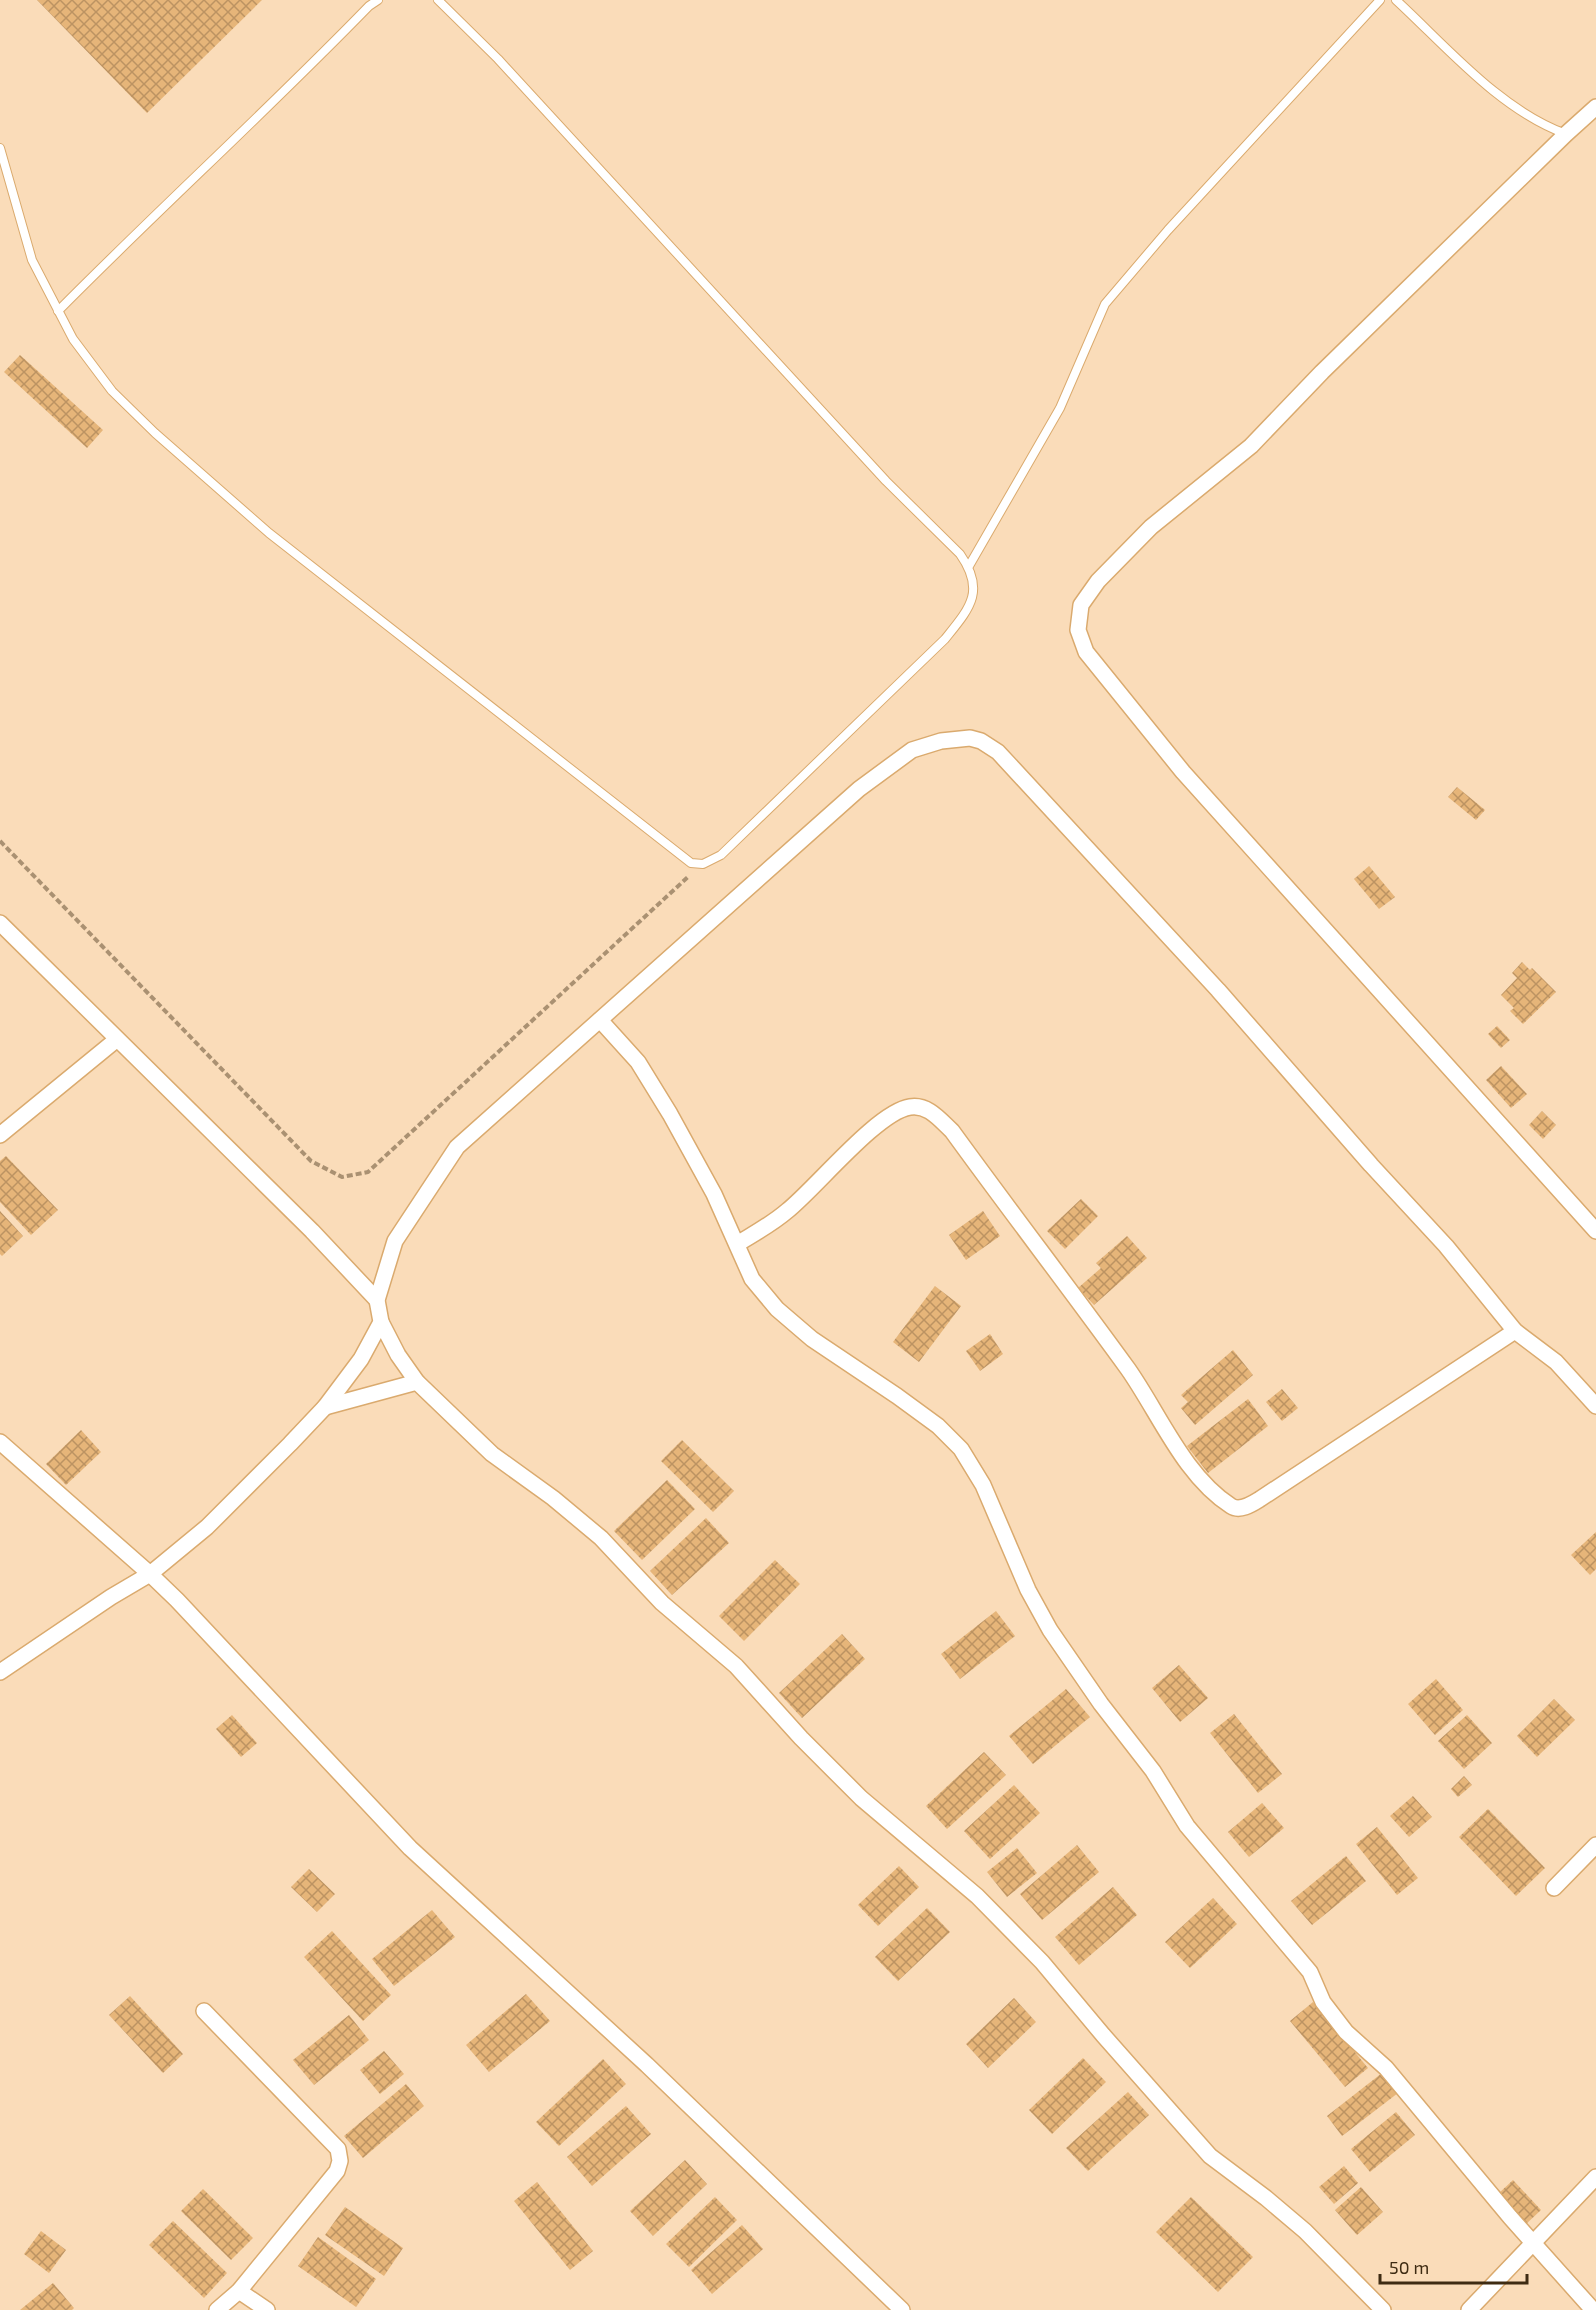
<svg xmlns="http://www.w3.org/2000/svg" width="1596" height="2310" font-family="'Exo 2',sans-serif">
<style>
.building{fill:url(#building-cross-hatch)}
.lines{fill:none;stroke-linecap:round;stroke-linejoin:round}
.service-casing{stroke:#daaa6e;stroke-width:10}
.minor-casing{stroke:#daaa6e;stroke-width:18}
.path{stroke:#aa9172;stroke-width:4;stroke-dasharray:6 3;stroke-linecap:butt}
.service{stroke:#fff;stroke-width:8}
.minor{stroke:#fff;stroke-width:15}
</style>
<defs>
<pattern id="building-cross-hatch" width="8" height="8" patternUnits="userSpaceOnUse" patternTransform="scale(1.5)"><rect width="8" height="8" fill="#e6b579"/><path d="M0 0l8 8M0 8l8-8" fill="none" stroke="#bc9362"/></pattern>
</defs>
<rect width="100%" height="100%" fill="#fadcb9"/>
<g class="building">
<path d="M 37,0 L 262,0 L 147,113 Z"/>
<path d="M 20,355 L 103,430 L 87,448 L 4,372 Z"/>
<path d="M 1457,787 L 1485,810 L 1476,820 L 1448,797 Z"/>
<path d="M 1369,866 L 1395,897 L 1379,909 L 1354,879 Z"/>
<path d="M 1522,962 L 1530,970 L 1532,968 L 1556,992 L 1523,1024 L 1510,1011 L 1514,1008 L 1501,995 L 1517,978 L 1512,973 Z"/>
<path d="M 1497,1026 L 1510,1040 L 1501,1048 L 1488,1034 Z"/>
<path d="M 1501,1066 L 1527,1094 L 1511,1108 L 1486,1080 Z"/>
<path d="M 1542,1111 L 1556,1125 L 1543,1139 L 1529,1125 Z"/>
<path d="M 6,1156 L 58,1210 L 31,1235 L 0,1202 L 0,1161 Z"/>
<path d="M 1081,1199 L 1098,1216 L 1065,1249 L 1047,1231 Z"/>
<path d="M 0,1211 L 23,1236 L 2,1256 L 0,1254 Z"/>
<path d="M 983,1211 L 1000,1236 L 966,1260 L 949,1235 Z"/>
<path d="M 1127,1236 L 1147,1258 L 1094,1305 L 1078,1288 L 1101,1268 L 1096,1263 Z"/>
<path d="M 935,1286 L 961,1306 L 919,1362 L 893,1342 Z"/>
<path d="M 990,1334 L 1003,1354 L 980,1371 L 966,1351 Z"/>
<path d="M 1233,1350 L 1253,1375 L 1195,1425 L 1181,1408 L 1188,1402 L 1181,1395 Z"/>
<path d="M 1282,1389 L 1298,1408 L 1282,1421 L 1266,1402 Z"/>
<path d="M 1248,1399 L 1268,1426 L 1208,1473 L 1187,1446 Z"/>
<path d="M 81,1430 L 101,1452 L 66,1485 L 46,1464 Z"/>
<path d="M 682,1440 L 734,1491 L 713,1512 L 661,1461 Z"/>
<path d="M 667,1480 L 695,1509 L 642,1560 L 614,1531 Z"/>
<path d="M 706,1518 L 729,1543 L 672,1595 L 650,1571 Z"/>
<path d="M 1596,1532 L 1596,1569 L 1590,1575 L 1571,1555 Z"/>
<path d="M 775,1560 L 800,1584 L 744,1641 L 719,1616 Z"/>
<path d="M 996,1611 L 1015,1636 L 960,1679 L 941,1654 Z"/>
<path d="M 842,1634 L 865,1659 L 802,1718 L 779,1693 Z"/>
<path d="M 1179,1665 L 1208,1698 L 1180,1722 L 1152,1688 Z"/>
<path d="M 1436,1679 L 1463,1710 L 1435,1735 L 1408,1704 Z"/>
<path d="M 1066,1689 L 1090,1717 L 1033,1764 L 1009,1736 Z"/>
<path d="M 1554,1699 L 1575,1720 L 1537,1757 L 1517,1736 Z"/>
<path d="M 1234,1714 L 1282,1774 L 1258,1793 L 1210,1733 Z"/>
<path d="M 232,1715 L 257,1743 L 241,1757 L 216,1729 Z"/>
<path d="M 1467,1715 L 1492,1743 L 1464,1769 L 1438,1741 Z"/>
<path d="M 984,1752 L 1006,1775 L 947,1829 L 926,1806 Z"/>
<path d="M 1464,1776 L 1472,1785 L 1458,1797 L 1451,1789 Z"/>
<path d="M 1014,1785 L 1040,1813 L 990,1859 L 964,1831 Z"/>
<path d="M 1413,1796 L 1432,1817 L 1409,1837 L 1390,1816 Z"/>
<path d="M 1262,1803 L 1284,1828 L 1249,1857 L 1228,1832 Z"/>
<path d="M 1488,1809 L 1545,1868 L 1516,1896 L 1459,1837 Z"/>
<path d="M 1377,1827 L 1418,1878 L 1397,1895 L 1356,1844 Z"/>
<path d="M 1077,1845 L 1099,1872 L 1042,1920 L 1020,1894 Z"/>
<path d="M 1017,1848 L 1037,1873 L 1007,1897 L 987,1872 Z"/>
<path d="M 1346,1856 L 1366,1881 L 1312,1925 L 1291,1901 Z"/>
<path d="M 899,1866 L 919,1887 L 878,1926 L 858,1905 Z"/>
<path d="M 309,1869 L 335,1894 L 317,1912 L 291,1887 Z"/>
<path d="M 1113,1887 L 1137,1915 L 1079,1965 L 1055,1937 Z"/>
<path d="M 1213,1898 L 1237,1924 L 1190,1968 L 1165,1942 Z"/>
<path d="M 927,1908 L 950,1932 L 898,1981 L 875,1957 Z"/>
<path d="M 432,1910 L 455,1937 L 394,1986 L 372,1959 Z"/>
<path d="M 332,1931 L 391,1995 L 363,2021 L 304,1957 Z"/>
<path d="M 526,1994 L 550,2021 L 489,2072 L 466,2045 Z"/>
<path d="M 130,1996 L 183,2054 L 163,2073 L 109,2015 Z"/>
<path d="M 1014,1998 L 1036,2022 L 988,2068 L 966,2044 Z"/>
<path d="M 1313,2002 L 1368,2068 L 1345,2087 L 1290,2021 Z"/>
<path d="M 349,2015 L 369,2040 L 314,2085 L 293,2060 Z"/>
<path d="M 384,2051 L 404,2074 L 380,2094 L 360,2070 Z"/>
<path d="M 1083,2058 L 1106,2082 L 1052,2134 L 1029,2110 Z"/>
<path d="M 603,2059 L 626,2084 L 559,2146 L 536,2122 Z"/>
<path d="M 1382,2073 L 1398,2093 L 1342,2136 L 1327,2116 Z"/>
<path d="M 406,2084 L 424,2106 L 363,2158 L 344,2136 Z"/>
<path d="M 1128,2092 L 1149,2115 L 1088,2171 L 1066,2148 Z"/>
<path d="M 626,2106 L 651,2134 L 592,2186 L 567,2157 Z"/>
<path d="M 1396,2112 L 1415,2135 L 1370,2172 L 1351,2149 Z"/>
<path d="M 685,2160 L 707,2184 L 653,2236 L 630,2211 Z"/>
<path d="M 1344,2166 L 1358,2183 L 1334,2204 L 1319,2187 Z"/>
<path d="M 1513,2180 L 1541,2210 L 1525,2225 L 1497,2195 Z"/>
<path d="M 537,2182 L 593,2251 L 570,2270 L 514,2201 Z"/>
<path d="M 1361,2187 L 1383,2212 L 1357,2235 L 1335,2210 Z"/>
<path d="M 203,2189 L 253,2238 L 231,2260 L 181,2211 Z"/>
<path d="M 715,2197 L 737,2220 L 689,2267 L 666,2244 Z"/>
<path d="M 1191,2197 L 1253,2257 L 1218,2292 L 1156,2232 Z"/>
<path d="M 345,2207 L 403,2248 L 384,2276 L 325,2235 Z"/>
<path d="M 173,2221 L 227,2273 L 204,2298 L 149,2245 Z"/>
<path d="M 742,2225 L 763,2249 L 712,2294 L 691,2270 Z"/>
<path d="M 41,2231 L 66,2250 L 49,2273 L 24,2254 Z"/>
<path d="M 318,2237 L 376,2279 L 356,2307 L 298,2266 Z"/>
<path d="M 53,2283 L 74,2308 L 72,2310 L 20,2310 Z"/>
</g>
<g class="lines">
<g class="service-casing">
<g id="service">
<path d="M 1396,0 C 1447,47 1500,110 1566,134"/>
<path d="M 0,148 L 32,260 L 73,339 L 112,391 L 155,433 L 269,533 L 691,863 L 703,864 L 721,855 L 945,639 C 970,608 986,591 960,554 L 886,481 L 498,59 L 438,0"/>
<path d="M 58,311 C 160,208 268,110 369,6 L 378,0"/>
<path d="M 969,566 L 1060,408 L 1105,304 L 1168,230 L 1380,0"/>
</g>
</g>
<g class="minor-casing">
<g id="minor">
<path d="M 1596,107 L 1566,134 L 1322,372 L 1251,446 L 1151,527 L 1098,581 L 1081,605 L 1078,630 L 1086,652 L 1183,772 L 1596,1231"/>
<path d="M 0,923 L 312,1231 L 377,1300"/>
<path d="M 600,1020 L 638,1062 L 670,1114 L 714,1194 L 752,1279 L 777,1309 L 812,1339 L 897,1396 L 938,1426 L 961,1449 L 983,1485 L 1028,1590 L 1050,1630 L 1101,1704 L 1153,1771 L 1187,1826 L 1310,1972 L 1323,2002 L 1346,2032 L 1386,2068 L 1510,2217 L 1593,2310"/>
<path d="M 0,1135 L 116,1040"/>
<path d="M 737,1244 C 755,1233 772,1224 787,1211 C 816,1188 877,1112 910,1107 C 928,1104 940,1120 952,1131 C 1010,1211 1070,1289 1128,1369 C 1159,1413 1184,1476 1231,1506 C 1240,1512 1252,1504 1260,1499 L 1515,1331"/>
<path d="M 381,1322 L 398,1355 L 417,1382 L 492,1454 L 553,1498 L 601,1538 L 662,1603 L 736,1666 L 801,1738 L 861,1798 L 977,1896 L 1042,1962 L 1103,2035 L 1210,2156 L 1266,2198 L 1305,2231 L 1383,2310"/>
<path d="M 325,1407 L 417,1382"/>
<path d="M 0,1442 L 150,1574 L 207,1527 L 290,1444 L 325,1407 L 361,1359 L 381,1322 L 377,1300 L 395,1241 L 457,1147 L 859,789 L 912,750 L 941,741 L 970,738 L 981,741 L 998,752 L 1218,990 L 1371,1165 L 1446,1246 L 1515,1331 L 1556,1362 L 1596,1406"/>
<path d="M 0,1672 L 111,1597 L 150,1574 L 177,1600 L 410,1848 L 647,2065 L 902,2310"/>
<path d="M 1554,1888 L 1596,1845"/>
<path d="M 204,2011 L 338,2149 L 340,2161 L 337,2171 L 239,2291 L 217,2310"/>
<path d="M 239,2291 L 267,2310"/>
<path d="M 1469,2310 L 1596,2177"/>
</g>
</g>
<path class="path" d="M 0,841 L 311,1161 L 342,1177 L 368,1172 L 689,876"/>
<use href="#service" class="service"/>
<use href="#minor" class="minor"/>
</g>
<path d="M1380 2274v9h147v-9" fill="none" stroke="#3e2b12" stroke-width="3"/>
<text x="1389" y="2274" font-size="18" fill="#3e2b12" stroke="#fadcb9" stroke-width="4.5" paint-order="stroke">50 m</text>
</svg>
